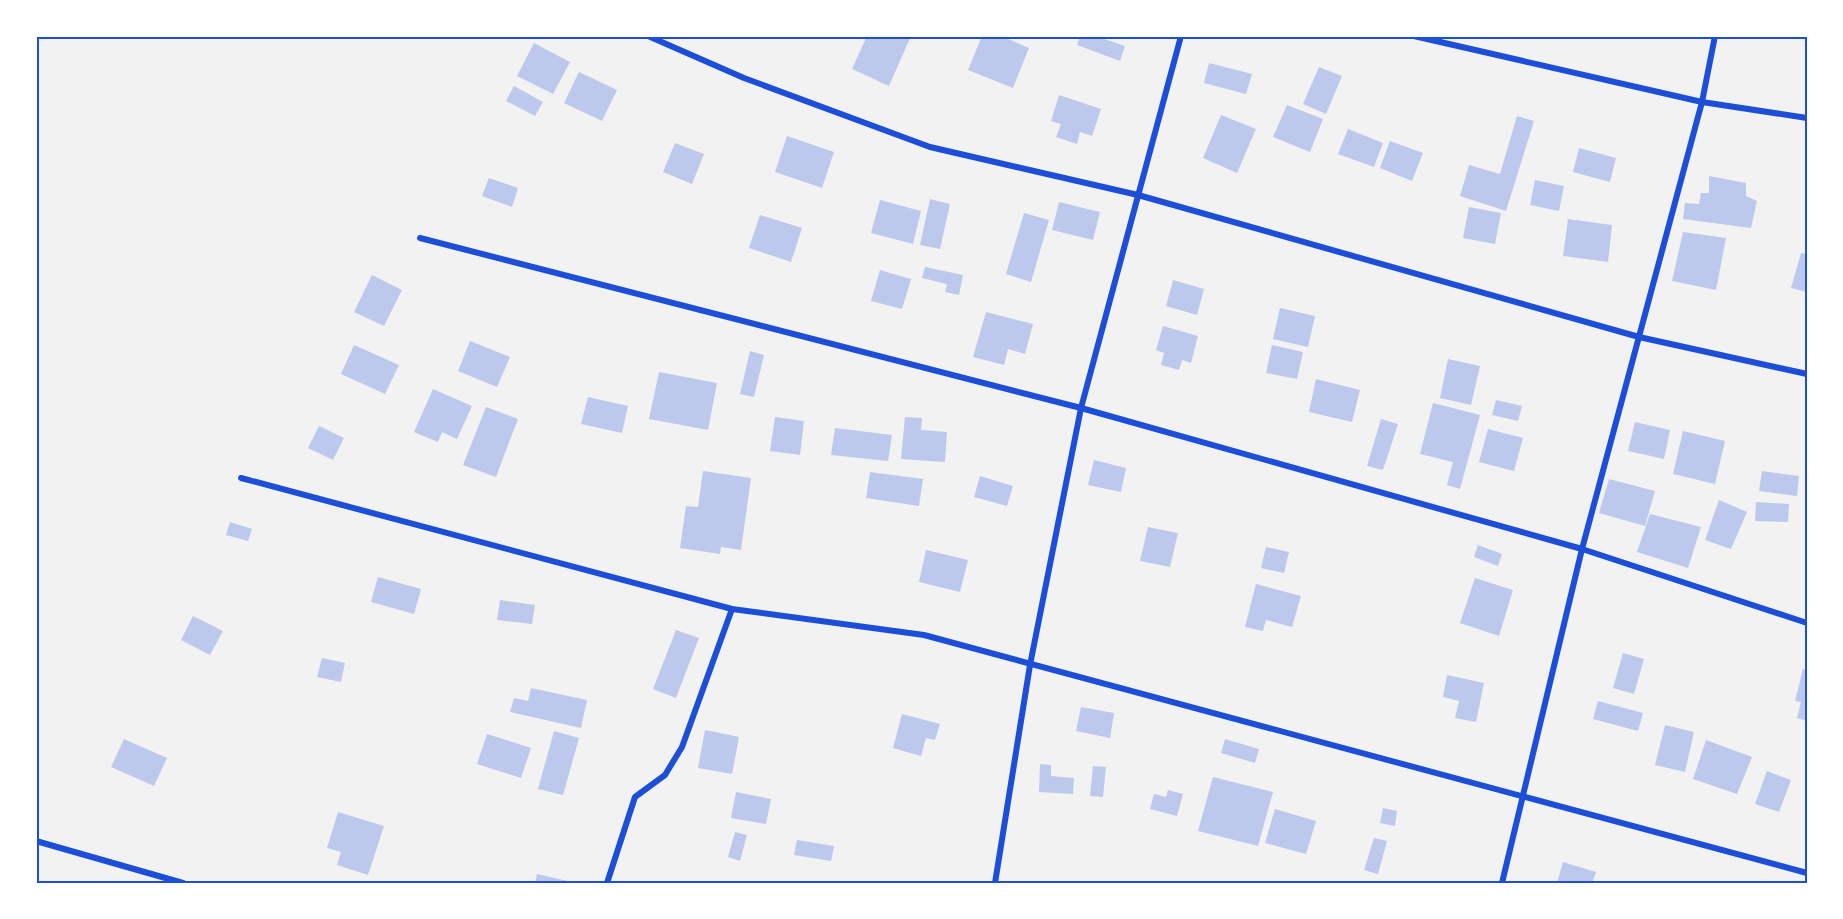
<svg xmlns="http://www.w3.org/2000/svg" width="1843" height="919" font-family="'Golos Text',sans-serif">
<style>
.building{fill:#bdc9ec}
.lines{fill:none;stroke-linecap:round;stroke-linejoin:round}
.minor{stroke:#1d4ed8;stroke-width:6}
.neatline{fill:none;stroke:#1d4ed8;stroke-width:2}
</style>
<rect width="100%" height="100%" fill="#f2f2f2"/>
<g class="building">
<path d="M 867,36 L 905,36 L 910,38 L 889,86 L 852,69 Z"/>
<path d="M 982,36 L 1001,36 L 1029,48 L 1013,88 L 968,70 Z"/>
<path d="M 1080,36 L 1095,36 L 1125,46 L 1120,61 L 1077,45 Z"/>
<path d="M 534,43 L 570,62 L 553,94 L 517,76 Z"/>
<path d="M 1209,63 L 1252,74 L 1246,94 L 1204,83 Z"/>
<path d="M 1319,67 L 1342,76 L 1326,114 L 1303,104 Z"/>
<path d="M 579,72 L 617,90 L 602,121 L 564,103 Z"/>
<path d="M 514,86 L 543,102 L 535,116 L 506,101 Z"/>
<path d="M 1059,95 L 1101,109 L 1092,136 L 1080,132 L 1077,144 L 1056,137 L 1061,124 L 1051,121 Z"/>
<path d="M 1287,105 L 1323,119 L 1310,152 L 1273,137 Z"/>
<path d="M 1221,115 L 1256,129 L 1237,173 L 1203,158 Z"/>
<path d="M 1517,116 L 1534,121 L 1506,211 L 1460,196 L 1469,165 L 1500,174 Z"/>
<path d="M 1348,129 L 1383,143 L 1374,167 L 1338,154 Z"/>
<path d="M 787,136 L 834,152 L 822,188 L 775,172 Z"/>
<path d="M 1390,141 L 1423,153 L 1412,181 L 1380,168 Z"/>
<path d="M 675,143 L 704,154 L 692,184 L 663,172 Z"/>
<path d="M 1579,148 L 1616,158 L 1610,182 L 1573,172 Z"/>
<path d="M 1709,176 L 1746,183 L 1746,196 L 1757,201 L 1751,228 L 1683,219 L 1685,203 L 1699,204 L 1701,193 L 1709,193 Z"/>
<path d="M 489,178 L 518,188 L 512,207 L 482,196 Z"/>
<path d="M 1535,180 L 1564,186 L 1559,211 L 1530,205 Z"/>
<path d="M 930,199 L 950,204 L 940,249 L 920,245 Z"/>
<path d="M 880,200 L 921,211 L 913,244 L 871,233 Z"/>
<path d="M 1059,202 L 1100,212 L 1093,240 L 1052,230 Z"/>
<path d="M 1469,207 L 1501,213 L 1495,244 L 1463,238 Z"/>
<path d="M 1024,213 L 1049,220 L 1031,282 L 1006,274 Z"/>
<path d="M 760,215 L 802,228 L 791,262 L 749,248 Z"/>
<path d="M 1568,219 L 1612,225 L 1608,262 L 1563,256 Z"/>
<path d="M 1683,232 L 1726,238 L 1716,290 L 1672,281 Z"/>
<path d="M 1801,253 L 1807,254 L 1807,292 L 1791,288 Z"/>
<path d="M 925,267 L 963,275 L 959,295 L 945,292 L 947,284 L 922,278 Z"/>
<path d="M 880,270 L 911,279 L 902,309 L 871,301 Z"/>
<path d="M 372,275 L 402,290 L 384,326 L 354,312 Z"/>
<path d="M 1173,280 L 1204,289 L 1197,315 L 1166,306 Z"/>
<path d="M 1280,308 L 1315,316 L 1308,347 L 1273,339 Z"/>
<path d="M 986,312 L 1033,324 L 1025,354 L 1008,349 L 1004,365 L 973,357 Z"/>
<path d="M 1163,326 L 1198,336 L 1191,363 L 1182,360 L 1179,370 L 1161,365 L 1164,353 L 1156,350 Z"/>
<path d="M 470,341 L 510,357 L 497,387 L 458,371 Z"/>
<path d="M 354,345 L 399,365 L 385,394 L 341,374 Z"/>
<path d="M 1272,345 L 1303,352 L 1297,379 L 1266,373 Z"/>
<path d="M 750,351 L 764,355 L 754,397 L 740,394 Z"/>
<path d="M 1448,359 L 1480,366 L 1471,405 L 1440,398 Z"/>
<path d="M 659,372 L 717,383 L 708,430 L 649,419 Z"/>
<path d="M 1316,379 L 1360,390 L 1352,422 L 1309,412 Z"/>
<path d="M 433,389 L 472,406 L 457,439 L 442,432 L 438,442 L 414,432 Z"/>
<path d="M 588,397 L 628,406 L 622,433 L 581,424 Z"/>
<path d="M 1496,400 L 1522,406 L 1518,421 L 1492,415 Z"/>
<path d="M 1433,403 L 1480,415 L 1460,489 L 1447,485 L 1453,462 L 1420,454 Z"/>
<path d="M 486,407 L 518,419 L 496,477 L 463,465 Z"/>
<path d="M 775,417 L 804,421 L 800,455 L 770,451 Z"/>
<path d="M 905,417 L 922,418 L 921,430 L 947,432 L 945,462 L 901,459 Z"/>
<path d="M 1381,419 L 1398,424 L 1383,470 L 1367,466 Z"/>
<path d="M 1635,422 L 1670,430 L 1664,459 L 1628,451 Z"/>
<path d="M 319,426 L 344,438 L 333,460 L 308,448 Z"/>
<path d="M 835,428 L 892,435 L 888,461 L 831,455 Z"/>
<path d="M 1488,429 L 1523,438 L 1514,471 L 1479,462 Z"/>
<path d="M 1683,431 L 1725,441 L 1715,484 L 1673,474 Z"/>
<path d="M 1094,460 L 1126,468 L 1121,492 L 1088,485 Z"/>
<path d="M 703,471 L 751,478 L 741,550 L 721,547 L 720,554 L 680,548 L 686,506 L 698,507 Z"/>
<path d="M 1762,471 L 1799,476 L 1797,496 L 1759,491 Z"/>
<path d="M 870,472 L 923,479 L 919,506 L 866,498 Z"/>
<path d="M 980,476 L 1013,486 L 1007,506 L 974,497 Z"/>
<path d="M 1609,479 L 1655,491 L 1645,526 L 1599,513 Z"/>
<path d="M 1719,500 L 1747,512 L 1731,549 L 1705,540 Z"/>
<path d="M 1756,502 L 1789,504 L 1788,522 L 1755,521 Z"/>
<path d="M 1650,514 L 1701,527 L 1688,568 L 1637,552 Z"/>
<path d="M 230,522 L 252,529 L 248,541 L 226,535 Z"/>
<path d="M 1148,527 L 1178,533 L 1170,567 L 1140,561 Z"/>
<path d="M 1478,545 L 1502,554 L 1498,566 L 1474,557 Z"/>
<path d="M 1266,547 L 1289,552 L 1284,573 L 1261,568 Z"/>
<path d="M 926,550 L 968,560 L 960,592 L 919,582 Z"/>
<path d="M 378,577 L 421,589 L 414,614 L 371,602 Z"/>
<path d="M 1475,578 L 1513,590 L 1499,636 L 1460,623 Z"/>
<path d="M 1256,584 L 1301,596 L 1292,627 L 1266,620 L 1263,631 L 1245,627 Z"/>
<path d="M 500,600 L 535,605 L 532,624 L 497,620 Z"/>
<path d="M 193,616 L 223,631 L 210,655 L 181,640 Z"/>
<path d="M 676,630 L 699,638 L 676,698 L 653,689 Z"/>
<path d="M 1623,653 L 1644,659 L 1634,694 L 1613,688 Z"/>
<path d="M 322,658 L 345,663 L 341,682 L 317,677 Z"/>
<path d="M 1803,669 L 1807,670 L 1807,721 L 1797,718 L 1801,702 L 1795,701 Z"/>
<path d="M 1447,675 L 1484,683 L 1476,722 L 1455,718 L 1459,701 L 1443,697 Z"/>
<path d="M 531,688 L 587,700 L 581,728 L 510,712 L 514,698 L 528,701 Z"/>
<path d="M 1598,701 L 1643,713 L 1638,731 L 1593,719 Z"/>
<path d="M 1081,707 L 1114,713 L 1110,738 L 1076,731 Z"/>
<path d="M 902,714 L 940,724 L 935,740 L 926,738 L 921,756 L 893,748 Z"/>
<path d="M 1665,725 L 1694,732 L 1685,772 L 1655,765 Z"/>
<path d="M 705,730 L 739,737 L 732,774 L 698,768 Z"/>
<path d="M 554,731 L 579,738 L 563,795 L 538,789 Z"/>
<path d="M 487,734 L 531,748 L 521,778 L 477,764 Z"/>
<path d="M 124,739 L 167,758 L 154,786 L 111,767 Z"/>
<path d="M 1225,739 L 1259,749 L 1255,763 L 1221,753 Z"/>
<path d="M 1706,740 L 1752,757 L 1737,794 L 1693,779 Z"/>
<path d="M 1040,764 L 1051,765 L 1051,776 L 1074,778 L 1073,794 L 1039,792 Z"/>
<path d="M 1093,766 L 1106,767 L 1103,797 L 1090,796 Z"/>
<path d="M 1767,771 L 1791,780 L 1779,812 L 1755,804 Z"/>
<path d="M 1213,777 L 1273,792 L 1258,846 L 1198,831 Z"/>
<path d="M 1168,790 L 1183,794 L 1177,816 L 1150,809 L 1154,794 L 1166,797 Z"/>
<path d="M 736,792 L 771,799 L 766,824 L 731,818 Z"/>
<path d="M 1383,808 L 1397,811 L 1395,826 L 1380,823 Z"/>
<path d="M 1275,809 L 1316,821 L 1306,854 L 1265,843 Z"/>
<path d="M 338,812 L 384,826 L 368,875 L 337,865 L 341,852 L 327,848 Z"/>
<path d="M 735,832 L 747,835 L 740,861 L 728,857 Z"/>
<path d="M 1374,838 L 1387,841 L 1378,874 L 1364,870 Z"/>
<path d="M 797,840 L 834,846 L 831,861 L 794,855 Z"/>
<path d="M 1563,862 L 1596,872 L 1592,883 L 1557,883 Z"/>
<path d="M 537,874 L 572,882 L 572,883 L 535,883 Z"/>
</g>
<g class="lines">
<g class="minor">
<path d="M 648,36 L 744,78 L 930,147 L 1138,195 L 1639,337 L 1807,374"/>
<path d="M 1414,36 L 1702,102 L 1807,118"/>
<path d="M 420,238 L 1081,408 L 1582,549 L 1807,623"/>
<path d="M 241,478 L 732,609 L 924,635 L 1807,873"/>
<path d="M 36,841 L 183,883"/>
<path d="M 607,883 L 635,797 L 665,775 L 682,747 L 732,609"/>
<path d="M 995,883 L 1030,665 L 1081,408 L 1181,36"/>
<path d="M 1502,883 L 1582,549 L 1702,102 L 1715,36"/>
</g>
</g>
<rect width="1843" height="919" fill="none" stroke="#ffffff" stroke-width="75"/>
<rect x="38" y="38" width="1768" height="844" class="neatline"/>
</svg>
